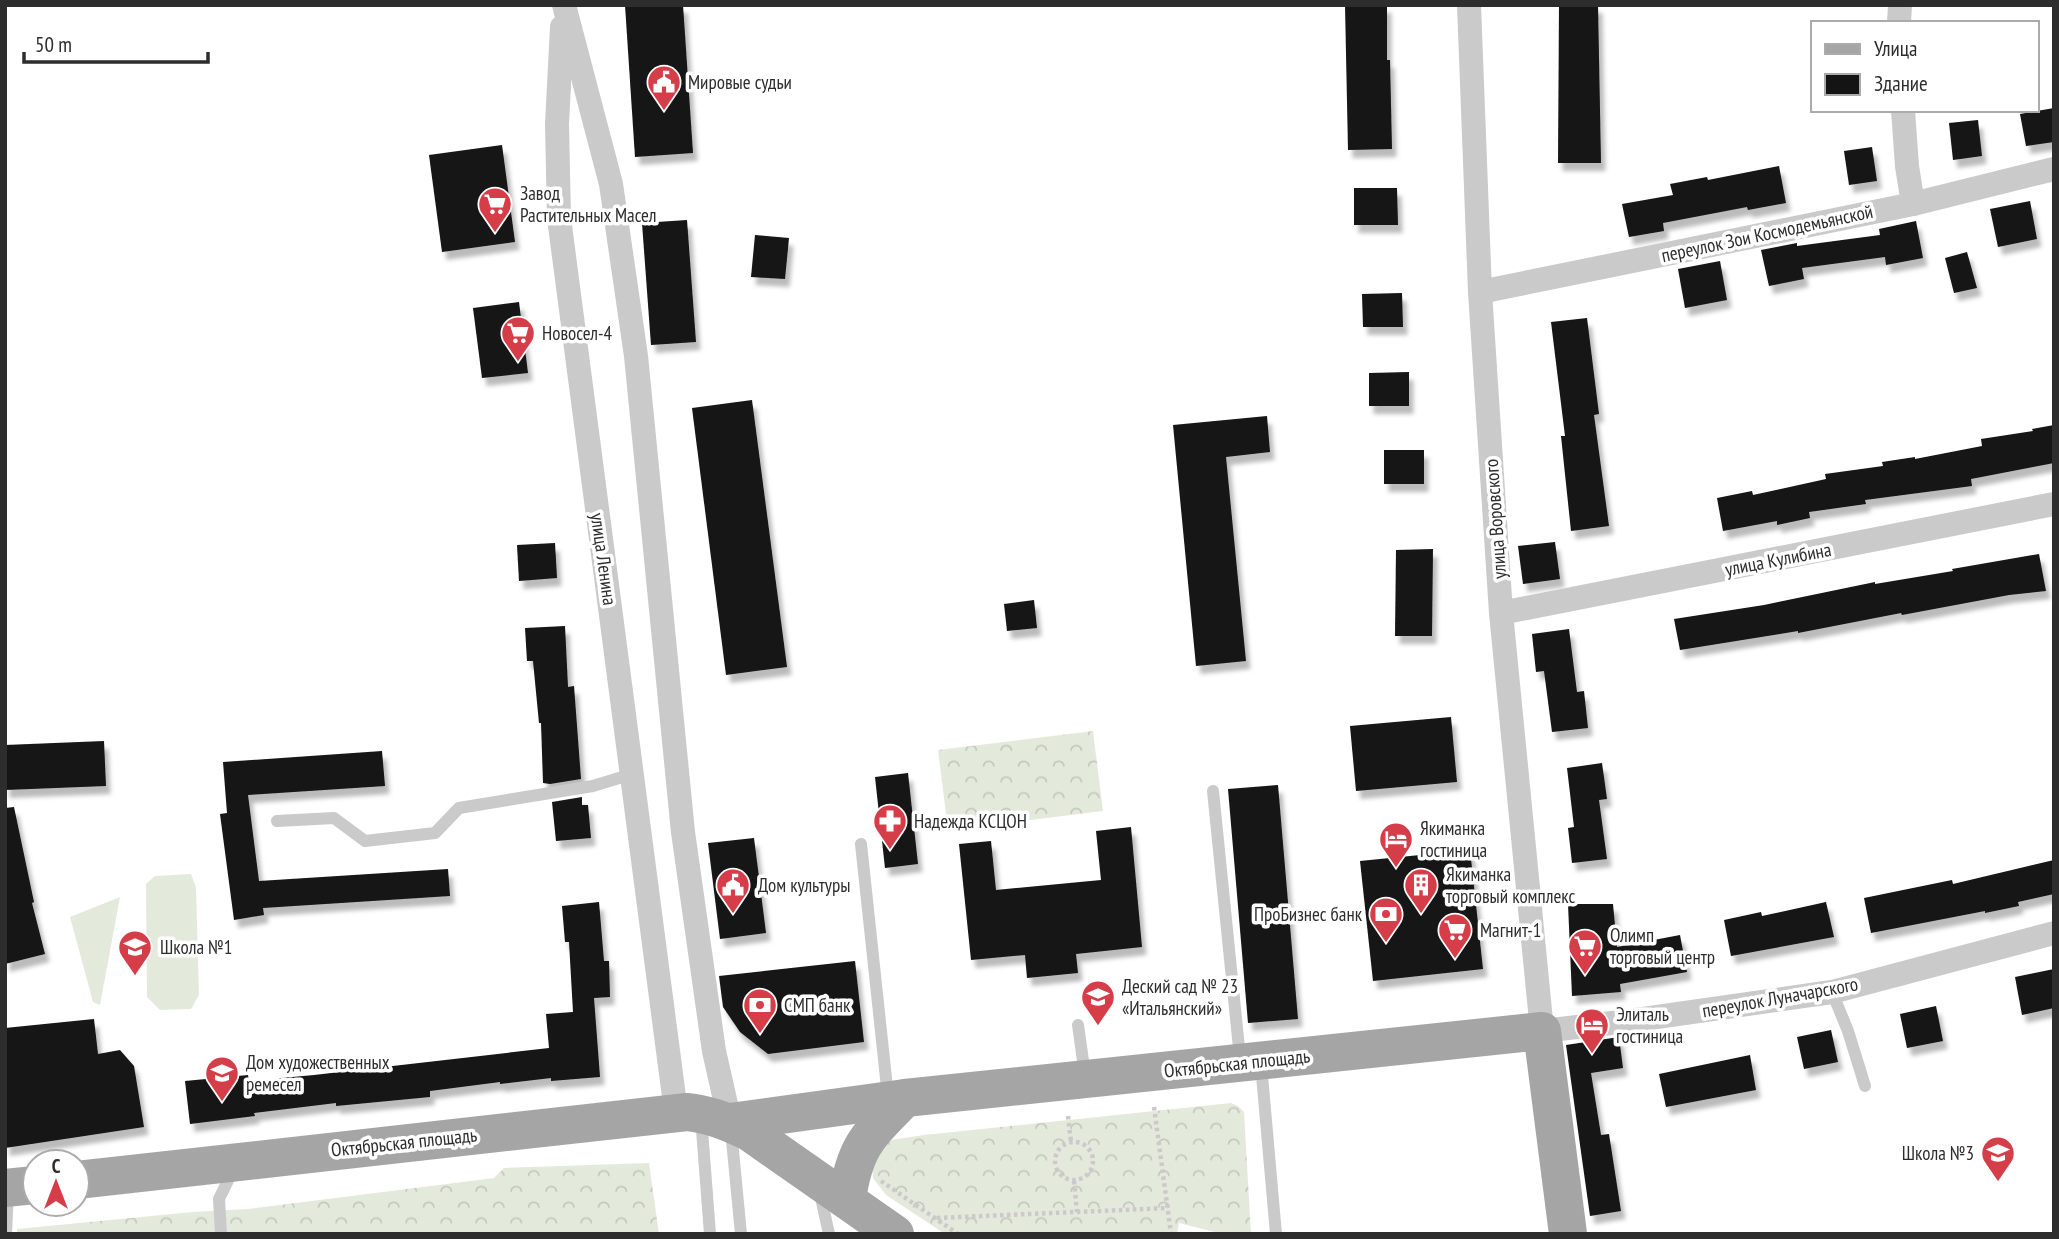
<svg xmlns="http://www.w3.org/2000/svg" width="2059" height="1239" font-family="'PT Sans Narrow',sans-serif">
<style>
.grass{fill:#e3eadc}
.forest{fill:url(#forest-crowns)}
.building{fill:#141414;filter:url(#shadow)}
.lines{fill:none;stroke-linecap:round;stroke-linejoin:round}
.path{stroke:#cacaca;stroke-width:4.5;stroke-dasharray:3.5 3.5;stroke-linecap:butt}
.service{stroke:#cacaca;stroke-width:12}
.minor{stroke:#cacaca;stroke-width:24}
.primary{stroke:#a5a5a5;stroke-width:38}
.labels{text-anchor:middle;stroke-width:7;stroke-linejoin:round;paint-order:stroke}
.poi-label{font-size:19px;fill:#2d2d2d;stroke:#fff;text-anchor:start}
.street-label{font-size:19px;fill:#2d2d2d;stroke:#fff}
</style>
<defs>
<pattern id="forest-crowns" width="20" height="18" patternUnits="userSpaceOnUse" patternTransform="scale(1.75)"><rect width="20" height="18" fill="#e3eadc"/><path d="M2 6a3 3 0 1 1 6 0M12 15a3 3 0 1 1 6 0" fill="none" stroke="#c3c9bd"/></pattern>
<filter id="shadow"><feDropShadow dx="4.5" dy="8" stdDeviation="2" flood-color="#0004"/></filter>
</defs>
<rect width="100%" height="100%" fill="#fff"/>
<g class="grass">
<path d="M 191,874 L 196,888 L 199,995 L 191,1009 L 160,1010 L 147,997 L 146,884 L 155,876 Z"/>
<path d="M 120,897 L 100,1005 L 93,1002 L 70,917 Z"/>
</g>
<g class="forest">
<path d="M 1093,731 L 1103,811 L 948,830 L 938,750 Z"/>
<path d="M 1231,1103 L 1238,1106 L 1244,1112 L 1251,1234 L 1223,1234 L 1179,1223 L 1177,1234 L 945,1234 L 886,1195 L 873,1178 L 872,1161 L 891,1140 L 924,1135 Z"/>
<path d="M 649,1163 L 659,1234 L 17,1234 L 17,1229 L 193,1212 L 248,1209 L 494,1178 L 504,1168 Z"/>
</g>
<g class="building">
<path d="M 625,5 L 683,5 L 693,153 L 635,157 Z"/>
<path d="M 1345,5 L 1387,5 L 1387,60 L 1390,60 L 1392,149 L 1348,150 Z"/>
<path d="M 1559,5 L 1598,5 L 1601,163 L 1558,163 Z"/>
<path d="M 2054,108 L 2054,142 L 2026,146 L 2020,114 Z"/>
<path d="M 1978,120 L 1982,156 L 1953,160 L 1949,123 Z"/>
<path d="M 502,145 L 515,242 L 442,252 L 429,155 Z"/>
<path d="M 1872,147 L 1877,181 L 1849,185 L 1844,151 Z"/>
<path d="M 1779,166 L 1786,203 L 1748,210 L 1747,207 L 1663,223 L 1664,231 L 1629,237 L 1622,204 L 1673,195 L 1670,184 L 1707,177 L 1708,180 Z"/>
<path d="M 1354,188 L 1397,188 L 1398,225 L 1354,225 Z"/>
<path d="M 2030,201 L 2037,239 L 1998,247 L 1990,209 Z"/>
<path d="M 687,220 L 696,342 L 651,345 L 642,223 Z"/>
<path d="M 1916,221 L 1923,258 L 1886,265 L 1885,257 L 1802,268 L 1804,279 L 1769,286 L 1761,250 L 1797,243 L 1797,246 L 1880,235 L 1879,229 Z"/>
<path d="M 755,235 L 789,238 L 785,279 L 751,277 Z"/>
<path d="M 1967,252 L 1977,288 L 1954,293 L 1945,258 Z"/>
<path d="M 1720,261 L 1727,300 L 1685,308 L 1678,269 Z"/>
<path d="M 1402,293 L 1403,327 L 1363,327 L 1362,294 Z"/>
<path d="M 519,302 L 528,373 L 482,378 L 473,308 Z"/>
<path d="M 1587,318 L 1599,414 L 1594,415 L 1609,526 L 1571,531 L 1561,436 L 1565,436 L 1551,322 Z"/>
<path d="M 1409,372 L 1409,406 L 1369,406 L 1369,373 Z"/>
<path d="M 752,400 L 787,667 L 726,675 L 692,408 Z"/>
<path d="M 1267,416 L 1270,452 L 1226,457 L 1246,661 L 1196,666 L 1173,425 Z"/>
<path d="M 2054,425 L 2054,463 L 1971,479 L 1972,486 L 1865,500 L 1866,504 L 1809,512 L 1810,518 L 1777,525 L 1777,521 L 1723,531 L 1717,498 L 1752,491 L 1753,495 L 1826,479 L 1825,474 L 1883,466 L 1882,462 L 1915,457 L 1915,459 L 1982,446 L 1981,439 L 2033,431 L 2032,429 Z"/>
<rect x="1384" y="450" width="40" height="34"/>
<path d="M 1555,542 L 1560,579 L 1523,584 L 1518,546 Z"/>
<path d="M 555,543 L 557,578 L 519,581 L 517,545 Z"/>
<path d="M 1433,549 L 1432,636 L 1395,636 L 1396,550 Z"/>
<path d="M 2039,554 L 2046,591 L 2009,595 L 1902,615 L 1901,613 L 1798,633 L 1798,631 L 1680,650 L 1674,619 L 1764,605 L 1875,582 L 1875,584 L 1953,571 L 1952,569 Z"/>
<path d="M 1034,600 L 1037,628 L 1007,631 L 1004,604 Z"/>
<path d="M 565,626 L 568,687 L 574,686 L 581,779 L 550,784 L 543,783 L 541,723 L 539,723 L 533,661 L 527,661 L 525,628 Z"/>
<path d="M 1569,629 L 1577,692 L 1584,691 L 1588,728 L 1552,732 L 1544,671 L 1536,672 L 1532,634 Z"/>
<path d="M 1451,717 L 1457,782 L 1356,791 L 1350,726 Z"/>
<path d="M 104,741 L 106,786 L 5,790 L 5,745 Z"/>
<path d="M 382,751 L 385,786 L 248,795 L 259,881 L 448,869 L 450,896 L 263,908 L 264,915 L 234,920 L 220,814 L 227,813 L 223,762 Z"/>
<path d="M 1602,763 L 1607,799 L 1599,800 L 1607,859 L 1572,863 L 1568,828 L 1574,827 L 1567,768 Z"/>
<path d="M 908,773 L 918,864 L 885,868 L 875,777 Z"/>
<path d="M 1278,785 L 1298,1019 L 1248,1023 L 1228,789 Z"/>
<path d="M 582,797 L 582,805 L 588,805 L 591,838 L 556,841 L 552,802 Z"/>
<path d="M 14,807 L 34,902 L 32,903 L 45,954 L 5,964 L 5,808 Z"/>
<path d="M 1131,827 L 1142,947 L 1076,954 L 1078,973 L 1027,978 L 1025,955 L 971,960 L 959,844 L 991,841 L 996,890 L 1101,880 L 1096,831 Z"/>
<path d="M 754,838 L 766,933 L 720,939 L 708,843 Z"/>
<path d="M 1470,850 L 1483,969 L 1373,981 L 1360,861 Z"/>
<path d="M 2054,860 L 2054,894 L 2018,902 L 2019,906 L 1985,913 L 1985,911 L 1871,933 L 1864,898 L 1952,880 L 1953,884 Z"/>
<path d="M 599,902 L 604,961 L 609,961 L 610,997 L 594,998 L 600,1077 L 551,1081 L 551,1078 L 500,1084 L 500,1082 L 430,1091 L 430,1097 L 336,1106 L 336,1103 L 254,1113 L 255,1116 L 190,1124 L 185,1081 L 248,1075 L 249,1081 L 314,1075 L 549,1048 L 546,1014 L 573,1012 L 569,942 L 565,942 L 562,906 Z"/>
<path d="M 1826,902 L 1834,937 L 1731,956 L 1724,920 L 1761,912 L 1762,916 Z"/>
<path d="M 1568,904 L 1613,904 L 1617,947 L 1680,935 L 1687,972 L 1620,984 L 1621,992 L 1572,996 Z"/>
<path d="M 855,961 L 864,1042 L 768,1054 L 740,1032 L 723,1007 L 719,976 Z"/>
<path d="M 2054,969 L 2054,1008 L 2022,1015 L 2015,977 Z"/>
<path d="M 1936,1006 L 1943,1041 L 1907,1048 L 1900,1014 Z"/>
<path d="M 94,1019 L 98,1054 L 120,1050 L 134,1066 L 144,1127 L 5,1148 L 5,1028 Z"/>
<path d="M 1831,1030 L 1838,1062 L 1804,1069 L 1797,1037 Z"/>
<path d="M 1619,1037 L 1623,1068 L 1591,1073 L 1601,1135 L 1609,1134 L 1621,1211 L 1590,1216 L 1566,1045 Z"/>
<path d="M 1750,1055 L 1756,1090 L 1666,1107 L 1659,1074 Z"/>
</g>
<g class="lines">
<g class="path">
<path d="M 1154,1107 L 1171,1234"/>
<path d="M 1068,1116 L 1071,1142"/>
<circle cx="1074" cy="1161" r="19"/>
<path d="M 881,1181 L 958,1234"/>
<path d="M 1074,1181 L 1077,1212"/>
<path d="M 937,1218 L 1168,1208"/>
</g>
<g class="service">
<path d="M 1213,791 L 1240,1058"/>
<path d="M 277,821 L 334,818 L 365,841 L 435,833 L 459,808 L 593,786 L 632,774"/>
<path d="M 861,844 L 888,1097"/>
<path d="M 1832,992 L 1848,1031 L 1865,1086"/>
<path d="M 1078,1025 L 1085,1075"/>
<path d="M 1261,1064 L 1276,1234"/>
<path d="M 701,1117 L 710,1234"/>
<path d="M 731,1130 L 741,1234"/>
<path d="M 820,1193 L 829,1234"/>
<path d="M 6,1234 L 8,1191"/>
<path d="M 221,1234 L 219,1199 L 234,1168"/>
</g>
<g class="minor">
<path d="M 564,5 L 611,184 L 636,356 L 683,832 L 714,1051 L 730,1122"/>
<path d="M 1469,5 L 1480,292 L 1501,613 L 1542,1031 L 1629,1021 L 1832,992 L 2054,933"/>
<path d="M 1899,23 L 1900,5"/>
<path d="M 562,27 L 557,124 L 559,218 L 676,1112"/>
<path d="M 1903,110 L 1907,166 L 1913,204"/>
<path d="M 1480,292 L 1913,204 L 2054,169"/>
<path d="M 1501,613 L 2054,504"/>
</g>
<g class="primary">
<path d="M 730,1122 L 905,1098 L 1542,1031 L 1568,1234"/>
<path d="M 77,1180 L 687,1112 C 709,1114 729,1122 749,1132 L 895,1234"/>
<path d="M 5,1188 L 35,1185"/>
<path d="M 847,1199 C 855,1145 869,1135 905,1098"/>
</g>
</g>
<defs>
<g id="civic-pin" transform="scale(1.75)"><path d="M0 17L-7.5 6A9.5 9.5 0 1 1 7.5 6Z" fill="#d53e48" stroke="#fff"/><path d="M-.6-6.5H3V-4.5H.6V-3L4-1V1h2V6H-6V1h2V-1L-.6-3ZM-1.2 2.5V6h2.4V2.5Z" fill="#fff"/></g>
<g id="supermarket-pin" transform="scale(1.75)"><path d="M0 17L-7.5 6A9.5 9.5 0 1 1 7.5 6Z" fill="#d53e48" stroke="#fff"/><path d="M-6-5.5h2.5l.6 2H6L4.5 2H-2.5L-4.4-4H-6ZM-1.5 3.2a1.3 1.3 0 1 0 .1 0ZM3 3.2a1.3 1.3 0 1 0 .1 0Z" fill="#fff"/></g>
<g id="pharmacy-pin" transform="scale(1.75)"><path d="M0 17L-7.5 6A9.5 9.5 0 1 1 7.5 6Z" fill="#d53e48" stroke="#fff"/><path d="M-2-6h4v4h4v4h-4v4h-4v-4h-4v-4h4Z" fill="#fff"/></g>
<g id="hotel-pin" transform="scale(1.75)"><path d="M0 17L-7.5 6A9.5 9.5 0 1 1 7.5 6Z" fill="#d53e48" stroke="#fff"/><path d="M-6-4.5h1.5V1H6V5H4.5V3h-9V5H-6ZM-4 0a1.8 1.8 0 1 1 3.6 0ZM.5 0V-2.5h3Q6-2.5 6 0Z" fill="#fff"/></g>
<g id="building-pin" transform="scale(1.75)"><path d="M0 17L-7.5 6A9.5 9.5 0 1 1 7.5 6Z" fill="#d53e48" stroke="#fff"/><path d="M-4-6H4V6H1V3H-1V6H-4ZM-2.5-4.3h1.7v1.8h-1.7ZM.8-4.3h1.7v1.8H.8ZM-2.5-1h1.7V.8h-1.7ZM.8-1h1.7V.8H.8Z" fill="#fff"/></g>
<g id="bank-pin" transform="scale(1.75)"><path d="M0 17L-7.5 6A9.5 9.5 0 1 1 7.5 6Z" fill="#d53e48" stroke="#fff"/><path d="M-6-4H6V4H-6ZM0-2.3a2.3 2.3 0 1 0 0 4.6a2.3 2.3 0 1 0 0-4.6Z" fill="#fff"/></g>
<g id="school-pin" transform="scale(1.75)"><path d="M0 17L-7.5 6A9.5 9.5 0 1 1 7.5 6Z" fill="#d53e48" stroke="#fff"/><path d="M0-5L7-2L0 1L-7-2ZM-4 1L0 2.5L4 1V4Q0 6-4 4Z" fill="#fff"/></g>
</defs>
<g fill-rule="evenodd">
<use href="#civic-pin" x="664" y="82"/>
<use href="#supermarket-pin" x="495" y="204"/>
<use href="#supermarket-pin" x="518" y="333"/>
<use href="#pharmacy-pin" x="890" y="821"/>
<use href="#hotel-pin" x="1396" y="839"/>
<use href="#civic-pin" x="733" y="885"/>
<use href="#building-pin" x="1421" y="885"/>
<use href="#bank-pin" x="1386" y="914"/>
<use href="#supermarket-pin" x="1455" y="930"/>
<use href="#supermarket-pin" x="1585" y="946"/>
<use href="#school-pin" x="135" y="947"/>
<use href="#school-pin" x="1098" y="997"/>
<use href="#bank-pin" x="760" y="1005"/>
<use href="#hotel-pin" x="1592" y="1025"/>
<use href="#school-pin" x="222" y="1073"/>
<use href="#school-pin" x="1998" y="1153"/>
</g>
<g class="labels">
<g class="poi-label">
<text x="688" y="89">Мировые судьи</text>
<text x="520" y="200">Завод<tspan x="520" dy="22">Растительных Масел</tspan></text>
<text x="542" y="340">Новосел-4</text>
<text x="914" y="828">Надежда КСЦОН</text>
<text x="1420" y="835">Якиманка<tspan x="1420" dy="22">гостиница</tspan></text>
<text x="1446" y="881">Якиманка<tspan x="1446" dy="22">торговый комплекс</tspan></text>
<text x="758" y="892">Дом культуры</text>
<text x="1362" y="921" text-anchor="end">ПроБизнес банк</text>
<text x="1480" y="937">Магнит-1</text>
<text x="1610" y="942">Олимп<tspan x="1610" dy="22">торговый центр</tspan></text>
<text x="160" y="954">Школа №1</text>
<text x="1122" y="993">Деский сад № 23<tspan x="1122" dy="22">«Итальянский»</tspan></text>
<text x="784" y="1012">СМП банк</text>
<text x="1616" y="1021">Элиталь<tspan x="1616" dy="22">гостиница</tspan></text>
<text x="246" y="1069">Дом художественных<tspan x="246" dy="22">ремесел</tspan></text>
<text x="1974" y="1160" text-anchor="end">Школа №3</text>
</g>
<g class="street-label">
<text transform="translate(1767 233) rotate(-12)" y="7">переулок Зои Космодемьянской</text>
<text transform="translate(1495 519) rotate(-94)" y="7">улица Воровского</text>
<text transform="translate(604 559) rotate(82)" y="7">улица Ленина</text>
<text transform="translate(1778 559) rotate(-11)" y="7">улица Кулибина</text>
<text transform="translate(1780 997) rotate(-10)" y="7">переулок Луначарского</text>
<text transform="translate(1237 1063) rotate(-6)" y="7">Октябрьская площадь</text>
<text transform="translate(404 1142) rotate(-6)" y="7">Октябрьская площадь</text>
</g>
</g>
<rect width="2059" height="1239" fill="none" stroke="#2d2d2d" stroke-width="14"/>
<rect x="1811" y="21" width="228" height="91" fill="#ffffff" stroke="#ababab" stroke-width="2"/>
<rect x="1825" y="44" width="35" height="10" fill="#a5a5a5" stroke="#ababab" stroke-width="2"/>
<text x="1874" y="56" font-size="21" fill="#2d2d2d">Улица</text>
<rect x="1825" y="74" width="35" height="21" fill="#141414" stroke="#ababab" stroke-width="2"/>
<text x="1874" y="91" font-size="21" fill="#2d2d2d">Здание</text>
<g transform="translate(56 1183)"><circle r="33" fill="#ffffff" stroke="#ababab" stroke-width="2"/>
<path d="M0-5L12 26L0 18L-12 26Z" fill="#d53e48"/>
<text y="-10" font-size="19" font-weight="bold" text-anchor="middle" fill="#2d2d2d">С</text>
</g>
<path d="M24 52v10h184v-10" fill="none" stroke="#2d2d2d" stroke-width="3.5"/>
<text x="35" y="52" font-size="21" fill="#2d2d2d" stroke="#ffffff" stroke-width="5" paint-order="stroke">50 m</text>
</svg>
